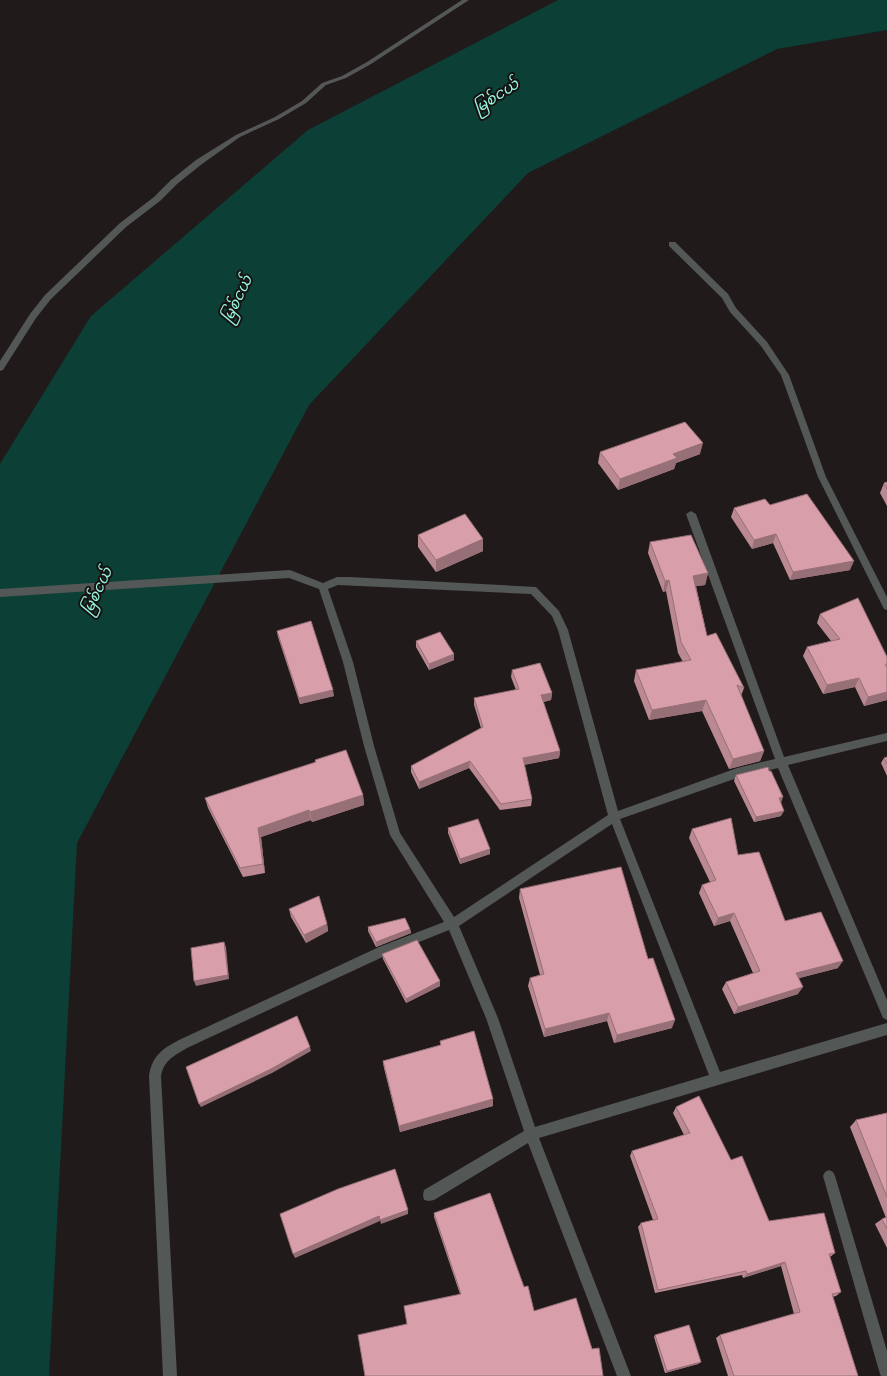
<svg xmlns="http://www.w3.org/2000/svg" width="887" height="1376" font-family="'DejaVu Sans','Noto Sans Myanmar',sans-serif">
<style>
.water{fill:#0c3f35}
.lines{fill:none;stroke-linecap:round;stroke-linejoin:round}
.minor{fill:#535756;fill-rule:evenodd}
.wall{fill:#ba8992}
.shaded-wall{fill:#976f77}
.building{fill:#d89faa;stroke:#976f77}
.labels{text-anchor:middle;stroke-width:4;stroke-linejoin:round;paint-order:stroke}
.water-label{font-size:15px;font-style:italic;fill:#94f6de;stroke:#181112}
</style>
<rect width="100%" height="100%" fill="#211a1b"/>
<path class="water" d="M 558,0 L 887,0 L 887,30 L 777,49 L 528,173 L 309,405 L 77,843 L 49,1376 L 0,1376 L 0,464 L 91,316 L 308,130 Z"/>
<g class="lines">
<g class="minor">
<path d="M 462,0 L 469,0 L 371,64 L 346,78 L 326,85 L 306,103 L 279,119 L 240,137 L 202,164 L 177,184 L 160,201 L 126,227 L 51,299 L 36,318 L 3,370 L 0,371 L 0,361 L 30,314 L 45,295 L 120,223 L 154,197 L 171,180 L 196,160 L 236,135 L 275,117 L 302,101 L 322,83 L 342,76 L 367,62 Z"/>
<path d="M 669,242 L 675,242 L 728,294 L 736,308 L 767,342 L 789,375 L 826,477 L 887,597 L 887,610 L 884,609 L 818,477 L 781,375 L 761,346 L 730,312 L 722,298 L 669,246 Z"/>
<path d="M 691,511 L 696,514 L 784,757 L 887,733 L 887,741 L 788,765 L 887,1000 L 887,1020 L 883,1018 L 778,768 L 737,778 L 620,819 L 720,1072 L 887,1023 L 887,1035 L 539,1138 L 631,1376 L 617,1376 L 528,1143 L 434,1200 L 429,1201 L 424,1200 L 423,1195 L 424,1190 L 524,1131 L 486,1018 L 449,930 L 387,955 L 187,1048 C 174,1056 164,1060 161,1076 L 177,1376 L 163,1376 L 149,1076 C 152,1056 162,1049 179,1040 L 379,947 L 444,922 L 390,835 L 364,746 L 343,662 L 319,589 L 289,578 L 0,597 L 0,589 L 290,570 L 323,583 L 337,577 L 349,577 L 536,587 L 559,611 L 568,630 L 618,811 L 737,768 L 775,759 L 686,514 ZM 338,585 L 531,594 L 552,616 L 558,630 L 608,815 L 454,917 L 400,833 L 374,746 L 353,662 L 328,589 ZM 612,824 L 709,1075 L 535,1127 L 498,1018 L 459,926 Z"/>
<path d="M 829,1170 L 833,1172 L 835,1176 L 887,1351 L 887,1376 L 881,1376 L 880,1374 L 823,1176 L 825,1172 Z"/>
</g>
</g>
<g class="wall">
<path d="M 600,452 L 700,454 L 676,463 L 674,469 L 618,490 L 598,463 Z"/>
<path d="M 887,482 L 887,506 L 880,493 L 884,483 Z"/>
<path d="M 770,505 L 850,570 L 790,580 L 773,543 L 752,549 L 731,517 L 734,508 Z"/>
<path d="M 418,535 L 483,551 L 436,572 L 418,547 Z"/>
<path d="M 650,542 L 708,573 L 705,585 L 696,586 L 707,636 L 744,688 L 741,696 L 764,751 L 760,761 L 729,769 L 702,711 L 649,720 L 634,681 L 636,670 L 683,662 L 678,653 L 666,591 L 663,592 L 648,553 Z"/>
<path d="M 820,614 L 887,657 L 887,700 L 864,706 L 855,687 L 823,694 L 803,656 L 807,647 L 831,641 L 817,623 Z"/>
<path d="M 277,631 L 334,696 L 300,704 L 278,637 Z"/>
<path d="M 416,641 L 454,654 L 454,660 L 429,670 L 416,647 Z"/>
<path d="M 512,670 L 552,693 L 551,700 L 543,702 L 560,751 L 559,758 L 524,765 L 532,799 L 531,806 L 500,810 L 469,768 L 419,789 L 411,772 L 411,766 L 481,728 L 474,705 L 474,698 L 516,690 L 511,677 Z"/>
<path d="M 887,757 L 887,776 L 881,763 L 884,758 Z"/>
<path d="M 315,760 L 363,795 L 364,805 L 312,822 L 311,820 L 261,837 L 265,873 L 243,877 L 208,808 L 205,798 L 315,763 Z"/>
<path d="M 736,775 L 781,803 L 781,816 L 754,822 L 734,781 Z"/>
<path d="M 448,828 L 490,854 L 460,864 L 448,833 Z"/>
<path d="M 692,829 L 738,855 L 785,921 L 838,968 L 799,978 L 798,994 L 734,1014 L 722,989 L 726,982 L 753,973 L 730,921 L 714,926 L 699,893 L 702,885 L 710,882 L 689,838 Z"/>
<path d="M 520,889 L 648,959 L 672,1028 L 614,1043 L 607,1021 L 544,1037 L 528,986 L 530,978 L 540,975 L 519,898 Z"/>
<path d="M 289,909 L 327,924 L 328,931 L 306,943 L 291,917 Z"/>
<path d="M 368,927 L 410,929 L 411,933 L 376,947 L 368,931 Z"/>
<path d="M 382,954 L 440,986 L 406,1003 L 383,959 Z"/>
<path d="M 440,1041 L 493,1106 L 400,1132 L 384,1068 L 383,1061 L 440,1045 Z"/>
<path d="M 676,1107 L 731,1160 L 769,1221 L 835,1253 L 830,1257 L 841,1292 L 836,1296 L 832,1297 L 858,1376 L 728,1376 L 716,1338 L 720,1335 L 794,1314 L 781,1266 L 743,1278 L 742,1275 L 655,1293 L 638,1227 L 641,1223 L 653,1220 L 630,1156 L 632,1151 L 684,1135 L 673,1113 Z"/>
<path d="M 887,1113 L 887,1248 L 875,1224 L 882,1219 L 886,1218 L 850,1127 L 856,1120 Z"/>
<path d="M 434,1213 L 524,1287 L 534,1311 L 592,1349 L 407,1324 L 460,1294 L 434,1217 Z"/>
<path d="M 655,1335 L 701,1362 L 698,1364 L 665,1373 L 654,1337 Z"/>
</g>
<g class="shaded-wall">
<path d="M 703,443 L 700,454 L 676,463 L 674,469 L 618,490 L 620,479 L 673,454 Z"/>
<path d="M 776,534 L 773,543 L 752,549 L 754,540 Z"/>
<path d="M 483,539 L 483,551 L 436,572 L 436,560 Z"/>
<path d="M 854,561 L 850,570 L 790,580 L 793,572 Z"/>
<path d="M 708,573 L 705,585 L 691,587 L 693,576 Z"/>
<path d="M 669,580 L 666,591 L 663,592 L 665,581 Z"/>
<path d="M 454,654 L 454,660 L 429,670 L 429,664 Z"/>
<path d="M 859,678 L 855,687 L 823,694 L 827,685 Z"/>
<path d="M 333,690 L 334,696 L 300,704 L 299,698 Z"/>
<path d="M 887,692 L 887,700 L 864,706 L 868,697 Z"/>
<path d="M 552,693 L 551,700 L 540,703 L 541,695 Z"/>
<path d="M 706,700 L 702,711 L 649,720 L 652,710 Z"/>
<path d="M 560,751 L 559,758 L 522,765 L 523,758 Z"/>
<path d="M 764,751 L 760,761 L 729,769 L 733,759 Z"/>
<path d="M 470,761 L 469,768 L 419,789 L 419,782 Z"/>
<path d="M 363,795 L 364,805 L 312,822 L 310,812 Z"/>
<path d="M 783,797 L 781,803 L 776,804 L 779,798 Z"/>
<path d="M 309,810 L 311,820 L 261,837 L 265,873 L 263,864 L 258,828 Z"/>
<path d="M 784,811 L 781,816 L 754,822 L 756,817 Z"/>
<path d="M 490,849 L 490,854 L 460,864 L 460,859 Z"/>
<path d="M 734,913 L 730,921 L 714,926 L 718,918 Z"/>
<path d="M 327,924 L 328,931 L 306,943 L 304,935 Z"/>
<path d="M 410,929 L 411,933 L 376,947 L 376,942 Z"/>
<path d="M 224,942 L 226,947 L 229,979 L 196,986 L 194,981 Z"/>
<path d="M 843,961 L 838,968 L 792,980 L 796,973 Z"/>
<path d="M 440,981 L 440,986 L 406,1003 L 406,999 Z"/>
<path d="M 803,987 L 798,994 L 734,1014 L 738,1007 Z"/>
<path d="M 609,1013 L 607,1021 L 544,1037 L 545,1029 Z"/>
<path d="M 675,1020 L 672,1028 L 614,1043 L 617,1035 Z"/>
<path d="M 310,1047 L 311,1051 L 272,1073 L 201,1107 L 199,1104 Z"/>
<path d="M 493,1099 L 493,1106 L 400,1132 L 399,1126 Z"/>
<path d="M 408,1210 L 408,1214 L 381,1224 L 380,1220 Z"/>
<path d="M 379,1216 L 380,1221 L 295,1258 L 293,1254 Z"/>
<path d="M 785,1262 L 781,1266 L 743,1278 L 747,1274 Z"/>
<path d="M 701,1362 L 698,1364 L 665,1373 L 667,1371 Z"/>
</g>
<g class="building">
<path d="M 685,422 L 703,443 L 673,454 L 677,458 L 620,479 L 600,452 Z"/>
<path d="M 887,482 L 887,489 L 884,483 Z"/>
<path d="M 807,494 L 854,561 L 793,572 L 776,534 L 754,540 L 734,508 L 765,499 L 770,505 Z"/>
<path d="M 465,514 L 483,539 L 436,560 L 418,535 Z"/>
<path d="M 691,535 L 708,573 L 693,576 L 707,636 L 716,633 L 744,688 L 737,685 L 764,751 L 733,759 L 706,700 L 652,710 L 636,670 L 691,660 L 681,642 L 669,580 L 665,581 L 650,542 Z"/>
<path d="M 858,598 L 887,657 L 887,664 L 885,665 L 887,667 L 887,692 L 868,697 L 859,678 L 827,685 L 807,647 L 840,639 L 820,614 Z"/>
<path d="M 311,621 L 333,690 L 299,698 L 277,631 Z"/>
<path d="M 440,632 L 454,654 L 429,664 L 416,641 Z"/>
<path d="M 540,663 L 552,693 L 541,695 L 560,751 L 523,758 L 532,799 L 501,804 L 470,761 L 419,782 L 411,766 L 483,727 L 474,698 L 519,689 L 512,670 Z"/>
<path d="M 346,750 L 363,795 L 310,812 L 309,810 L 258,828 L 263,864 L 240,868 L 205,798 L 316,762 L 315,760 Z"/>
<path d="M 887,757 L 887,764 L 884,758 Z"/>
<path d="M 768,767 L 769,771 L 771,771 L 783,797 L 779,798 L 784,811 L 756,817 L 736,775 Z"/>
<path d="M 731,818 L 738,855 L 759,852 L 785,921 L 821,912 L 843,961 L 796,973 L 803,987 L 738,1007 L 726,982 L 760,971 L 734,913 L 718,918 L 702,885 L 716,880 L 692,829 Z"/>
<path d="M 478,819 L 490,849 L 460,859 L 448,828 Z"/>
<path d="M 621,867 L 648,959 L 653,958 L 675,1020 L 617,1035 L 609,1013 L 545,1029 L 530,978 L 544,974 L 520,889 Z"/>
<path d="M 319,896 L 327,924 L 304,935 L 289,909 Z"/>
<path d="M 405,918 L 410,929 L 376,942 L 368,927 Z"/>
<path d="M 417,940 L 440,981 L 406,999 L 382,954 Z"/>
<path d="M 224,942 L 228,975 L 194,981 L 191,948 Z"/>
<path d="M 297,1016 L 310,1047 L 271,1069 L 199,1104 L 186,1067 Z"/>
<path d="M 474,1031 L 493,1099 L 399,1126 L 383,1061 L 441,1045 L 440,1041 Z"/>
<path d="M 699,1096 L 731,1160 L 742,1156 L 769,1221 L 824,1213 L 835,1253 L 829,1254 L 841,1292 L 832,1294 L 858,1376 L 734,1376 L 720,1335 L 800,1312 L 785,1262 L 747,1274 L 746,1271 L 658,1290 L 641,1223 L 658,1219 L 632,1151 L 690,1133 L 676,1107 Z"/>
<path d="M 887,1113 L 887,1197 L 856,1120 Z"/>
<path d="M 395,1169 L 408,1210 L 380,1220 L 379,1216 L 293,1254 L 280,1214 L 338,1189 Z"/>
<path d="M 490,1193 L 524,1287 L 528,1286 L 534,1311 L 576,1298 L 592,1349 L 599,1348 L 603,1376 L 365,1376 L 358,1335 L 407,1324 L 404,1306 L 461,1294 L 434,1213 Z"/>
<path d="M 887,1217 L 887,1229 L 882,1219 Z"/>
<path d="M 689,1325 L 701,1362 L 667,1371 L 655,1335 Z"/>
</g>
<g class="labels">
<g class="water-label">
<text transform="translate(496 96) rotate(-33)" y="5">မြစ်ငယ်</text>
<text transform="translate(237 299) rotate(-64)" y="5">မြစ်ငယ်</text>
<text transform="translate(97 591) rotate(-64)" y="5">မြစ်ငယ်</text>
</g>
</g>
</svg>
